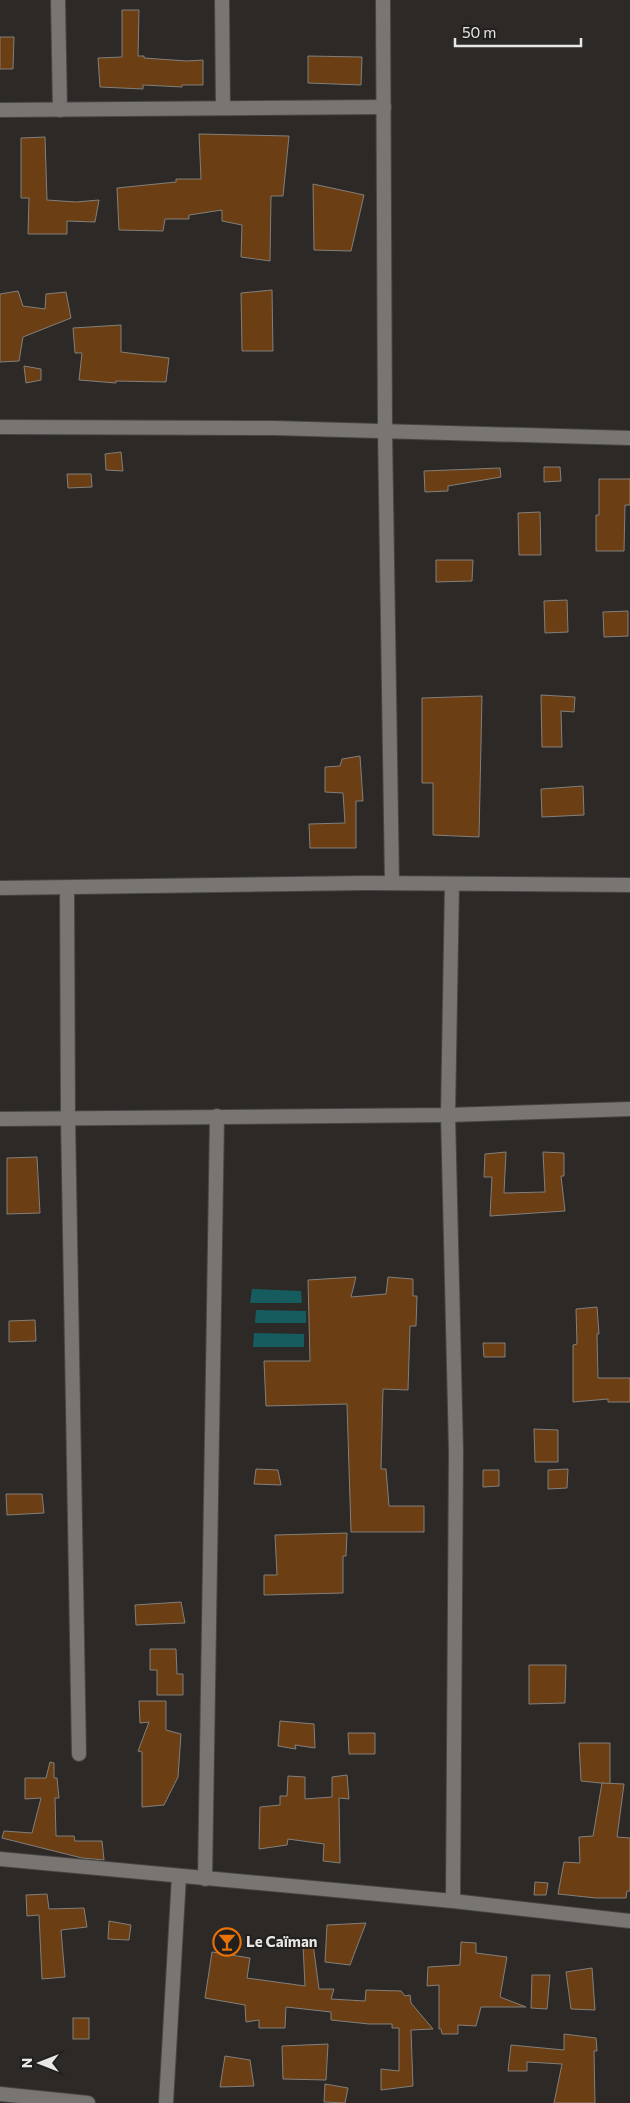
<svg xmlns="http://www.w3.org/2000/svg" width="630" height="2103" font-family="Commissioner,sans-serif">
<style>
.water{fill:#165c5e}
.building{fill:#6b3f13;stroke:#827f7c}
.lines{fill:none;stroke-linecap:round;stroke-linejoin:round}
.minor-casing{stroke:#474543;stroke-width:16}
.secondary-casing{stroke:#474543;stroke-width:16}
.minor{stroke:#797572;stroke-width:14}
.secondary{stroke:#797572;stroke-width:14}
.labels{text-anchor:middle;stroke-width:4;stroke-linejoin:round;paint-order:stroke}
.poi-label{font-size:15px;font-weight:bold;fill:#e9e7e5;stroke:#221f1d;text-anchor:start}
</style>
<rect width="100%" height="100%" fill="#2c2927"/>
<g class="water">
<path d="M 252,1289 L 301,1291 L 302,1303 L 250,1303 Z"/>
<path d="M 256,1310 L 306,1311 L 306,1323 L 255,1323 Z"/>
<path d="M 254,1333 L 304,1334 L 304,1347 L 253,1347 Z"/>
</g>
<g class="building">
<path d="M 122,10 L 139,10 L 138,56 L 144,56 L 144,58 L 187,61 L 203,60 L 203,85 L 182,85 L 182,87 L 143,85 L 143,89 L 100,87 L 98,58 L 122,57 Z"/>
<path d="M 0,37 L 14,37 L 13,69 L 0,69 Z"/>
<path d="M 308,56 L 362,57 L 361,85 L 308,83 Z"/>
<path d="M 199,134 L 289,136 L 283,196 L 271,196 L 270,261 L 241,257 L 242,225 L 222,221 L 222,210 L 189,215 L 189,219 L 165,219 L 163,231 L 119,230 L 117,188 L 176,182 L 176,179 L 201,179 Z"/>
<path d="M 45,137 L 47,200 L 76,202 L 99,200 L 95,222 L 67,221 L 67,234 L 28,234 L 29,198 L 21,198 L 21,138 Z"/>
<path d="M 313,184 L 364,195 L 351,251 L 314,250 Z"/>
<path d="M 272,290 L 273,351 L 242,351 L 241,293 Z"/>
<path d="M 18,291 L 23,306 L 45,309 L 46,294 L 66,292 L 71,318 L 23,337 L 19,361 L 0,362 L 0,294 Z"/>
<path d="M 121,325 L 121,352 L 169,358 L 166,382 L 116,381 L 116,383 L 79,380 L 82,353 L 75,353 L 73,328 Z"/>
<path d="M 24,366 L 41,369 L 41,380 L 26,383 Z"/>
<path d="M 121,452 L 123,471 L 106,470 L 105,454 Z"/>
<path d="M 544,467 L 560,467 L 561,481 L 544,482 Z"/>
<path d="M 500,468 L 501,477 L 448,486 L 448,491 L 425,492 L 424,471 Z"/>
<path d="M 67,474 L 91,474 L 92,487 L 68,488 Z"/>
<path d="M 599,479 L 630,479 L 630,505 L 625,505 L 624,551 L 596,551 L 596,515 L 599,515 Z"/>
<path d="M 540,512 L 541,555 L 519,555 L 518,513 Z"/>
<path d="M 436,560 L 473,560 L 472,581 L 436,582 Z"/>
<path d="M 567,600 L 568,632 L 545,633 L 544,601 Z"/>
<path d="M 628,611 L 628,636 L 604,637 L 603,612 Z"/>
<path d="M 541,695 L 575,697 L 574,712 L 561,711 L 562,747 L 542,747 Z"/>
<path d="M 482,696 L 479,837 L 433,835 L 433,783 L 422,783 L 422,698 Z"/>
<path d="M 360,756 L 363,801 L 356,801 L 356,848 L 310,848 L 309,824 L 345,823 L 343,793 L 325,792 L 325,767 L 340,766 L 342,759 Z"/>
<path d="M 583,786 L 584,815 L 542,817 L 541,789 Z"/>
<path d="M 506,1152 L 504,1193 L 545,1192 L 543,1152 L 564,1153 L 564,1176 L 561,1176 L 565,1211 L 490,1216 L 492,1177 L 484,1177 L 485,1154 Z"/>
<path d="M 37,1157 L 40,1213 L 7,1214 L 7,1158 Z"/>
<path d="M 356,1277 L 351,1297 L 386,1294 L 388,1277 L 413,1279 L 413,1296 L 417,1296 L 416,1326 L 410,1326 L 408,1390 L 383,1389 L 381,1469 L 386,1469 L 389,1506 L 424,1506 L 424,1532 L 351,1532 L 347,1404 L 266,1406 L 264,1361 L 310,1361 L 308,1280 Z"/>
<path d="M 597,1307 L 599,1334 L 597,1334 L 598,1378 L 630,1378 L 630,1402 L 608,1402 L 608,1399 L 573,1402 L 573,1345 L 577,1344 L 576,1309 Z"/>
<path d="M 35,1320 L 36,1341 L 9,1342 L 9,1321 Z"/>
<path d="M 483,1343 L 505,1343 L 505,1357 L 484,1357 Z"/>
<path d="M 534,1429 L 558,1430 L 558,1462 L 535,1462 Z"/>
<path d="M 256,1469 L 278,1470 L 281,1485 L 254,1484 Z"/>
<path d="M 568,1469 L 567,1488 L 548,1489 L 548,1470 Z"/>
<path d="M 483,1470 L 499,1470 L 499,1486 L 483,1487 Z"/>
<path d="M 6,1494 L 42,1494 L 44,1513 L 7,1515 Z"/>
<path d="M 347,1533 L 346,1556 L 343,1556 L 343,1593 L 264,1595 L 264,1575 L 277,1575 L 275,1535 Z"/>
<path d="M 181,1602 L 185,1623 L 136,1625 L 135,1605 Z"/>
<path d="M 150,1649 L 176,1649 L 177,1674 L 183,1674 L 183,1695 L 157,1695 L 157,1670 L 150,1670 Z"/>
<path d="M 529,1665 L 566,1665 L 565,1703 L 529,1704 Z"/>
<path d="M 139,1701 L 166,1701 L 166,1730 L 181,1734 L 178,1777 L 164,1805 L 142,1807 L 142,1752 L 138,1751 L 149,1722 L 140,1723 Z"/>
<path d="M 280,1721 L 314,1724 L 315,1748 L 295,1745 L 296,1749 L 278,1746 Z"/>
<path d="M 348,1733 L 375,1733 L 375,1754 L 349,1754 Z"/>
<path d="M 579,1743 L 610,1743 L 610,1784 L 581,1781 Z"/>
<path d="M 50,1762 L 54,1763 L 54,1778 L 57,1778 L 59,1798 L 55,1798 L 56,1836 L 74,1836 L 75,1841 L 102,1841 L 104,1860 L 82,1858 L 2,1838 L 4,1831 L 32,1833 L 41,1798 L 25,1799 L 25,1778 L 46,1778 Z"/>
<path d="M 347,1775 L 349,1799 L 339,1798 L 340,1863 L 323,1861 L 324,1844 L 288,1839 L 287,1845 L 259,1849 L 260,1807 L 280,1805 L 280,1796 L 287,1796 L 288,1776 L 305,1777 L 305,1799 L 332,1797 L 332,1777 Z"/>
<path d="M 602,1783 L 624,1784 L 617,1837 L 630,1838 L 630,1891 L 627,1891 L 626,1898 L 596,1898 L 558,1894 L 564,1862 L 580,1863 L 579,1837 L 593,1836 Z"/>
<path d="M 535,1882 L 548,1883 L 546,1895 L 534,1895 Z"/>
<path d="M 47,1894 L 49,1909 L 84,1908 L 87,1927 L 61,1930 L 65,1977 L 42,1979 L 39,1915 L 27,1916 L 26,1895 Z"/>
<path d="M 109,1921 L 131,1925 L 129,1940 L 108,1939 Z"/>
<path d="M 366,1923 L 350,1965 L 325,1962 L 327,1925 Z"/>
<path d="M 461,1942 L 476,1943 L 476,1953 L 507,1957 L 500,1997 L 526,2007 L 481,2007 L 476,2026 L 458,2025 L 458,2034 L 442,2034 L 441,2029 L 439,2029 L 439,1985 L 427,1986 L 428,1967 L 460,1965 Z"/>
<path d="M 313,1944 L 319,1989 L 334,1989 L 331,1999 L 365,2001 L 366,1990 L 401,1991 L 405,1996 L 410,1995 L 411,2003 L 433,2029 L 411,2030 L 413,2086 L 381,2090 L 381,2069 L 399,2071 L 399,2028 L 392,2028 L 392,2024 L 369,2024 L 331,2020 L 331,2012 L 286,2007 L 285,2028 L 259,2028 L 259,2020 L 246,2022 L 245,2005 L 205,1998 L 212,1952 L 250,1958 L 247,1978 L 305,1986 L 303,1945 Z"/>
<path d="M 592,1968 L 595,2010 L 571,2009 L 566,1972 Z"/>
<path d="M 532,1975 L 550,1975 L 547,2009 L 531,2008 Z"/>
<rect x="73" y="2018" width="16" height="21"/>
<path d="M 564,2034 L 596,2038 L 597,2051 L 594,2051 L 595,2103 L 554,2103 L 562,2064 L 527,2062 L 527,2071 L 508,2071 L 511,2045 L 564,2050 Z"/>
<path d="M 328,2044 L 326,2080 L 283,2079 L 282,2046 Z"/>
<path d="M 225,2056 L 250,2060 L 254,2086 L 220,2087 Z"/>
<path d="M 325,2084 L 348,2088 L 345,2103 L 324,2102 Z"/>
</g>
<g class="lines">
<g class="minor-casing">
<g id="minor">
<path d="M 58,0 L 60,110"/>
<path d="M 222,0 L 223,108"/>
<path d="M 383,0 L 385,431 L 392,883"/>
<path d="M 0,110 L 384,107"/>
<path d="M 0,427 L 274,428 L 630,438"/>
<path d="M 452,884 L 448,1115 L 456,1451 L 453,1901"/>
<path d="M 0,888 L 366,883 L 630,885"/>
<path d="M 67,888 L 68,1118 L 79,1754"/>
<path d="M 0,1119 L 448,1115 L 630,1109"/>
<path d="M 205,1879 L 217,1116"/>
<path d="M 0,2094 L 88,2103"/>
<path d="M 166,2103 L 179,1876"/>
</g>
</g>
<g class="secondary-casing">
<path id="secondary" d="M 0,1859 L 453,1901 L 630,1921"/>
</g>
<use href="#minor" class="minor"/>
<use href="#secondary" class="secondary"/>
</g>
<defs>
<g id="bar-ring" transform="scale(1.4375)"><circle r="9.5" fill="#221f1d" stroke="#e8710a" stroke-width="1.5"/><path d="M-6-5H6L.8 .8V4.5H3.5V6h-7V4.5H-.8V.8Z" fill="#e8710a"/></g>
</defs>
<g fill-rule="evenodd">
<use href="#bar-ring" x="227" y="1942"/>
</g>
<g class="labels">
<g class="poi-label">
<text x="246" y="1947">Le Caïman</text>
</g>
</g>
<g transform="translate(40 2063) rotate(270)" stroke="#221f1d" stroke-width="4" paint-order="stroke">
<path d="M0-4L9 19L0 12L-9 19Z" fill="#e9e7e5"/>
<text y="-8" font-size="14" font-weight="bold" text-anchor="middle" fill="#e9e7e5">N</text>
</g>
<path d="M455 38v8h126v-8" fill="none" stroke="#e9e7e5" stroke-width="2.5"/>
<text x="462" y="38" font-size="15" fill="#e9e7e5" stroke="#221f1d" stroke-width="4" paint-order="stroke">50 m</text>
</svg>
